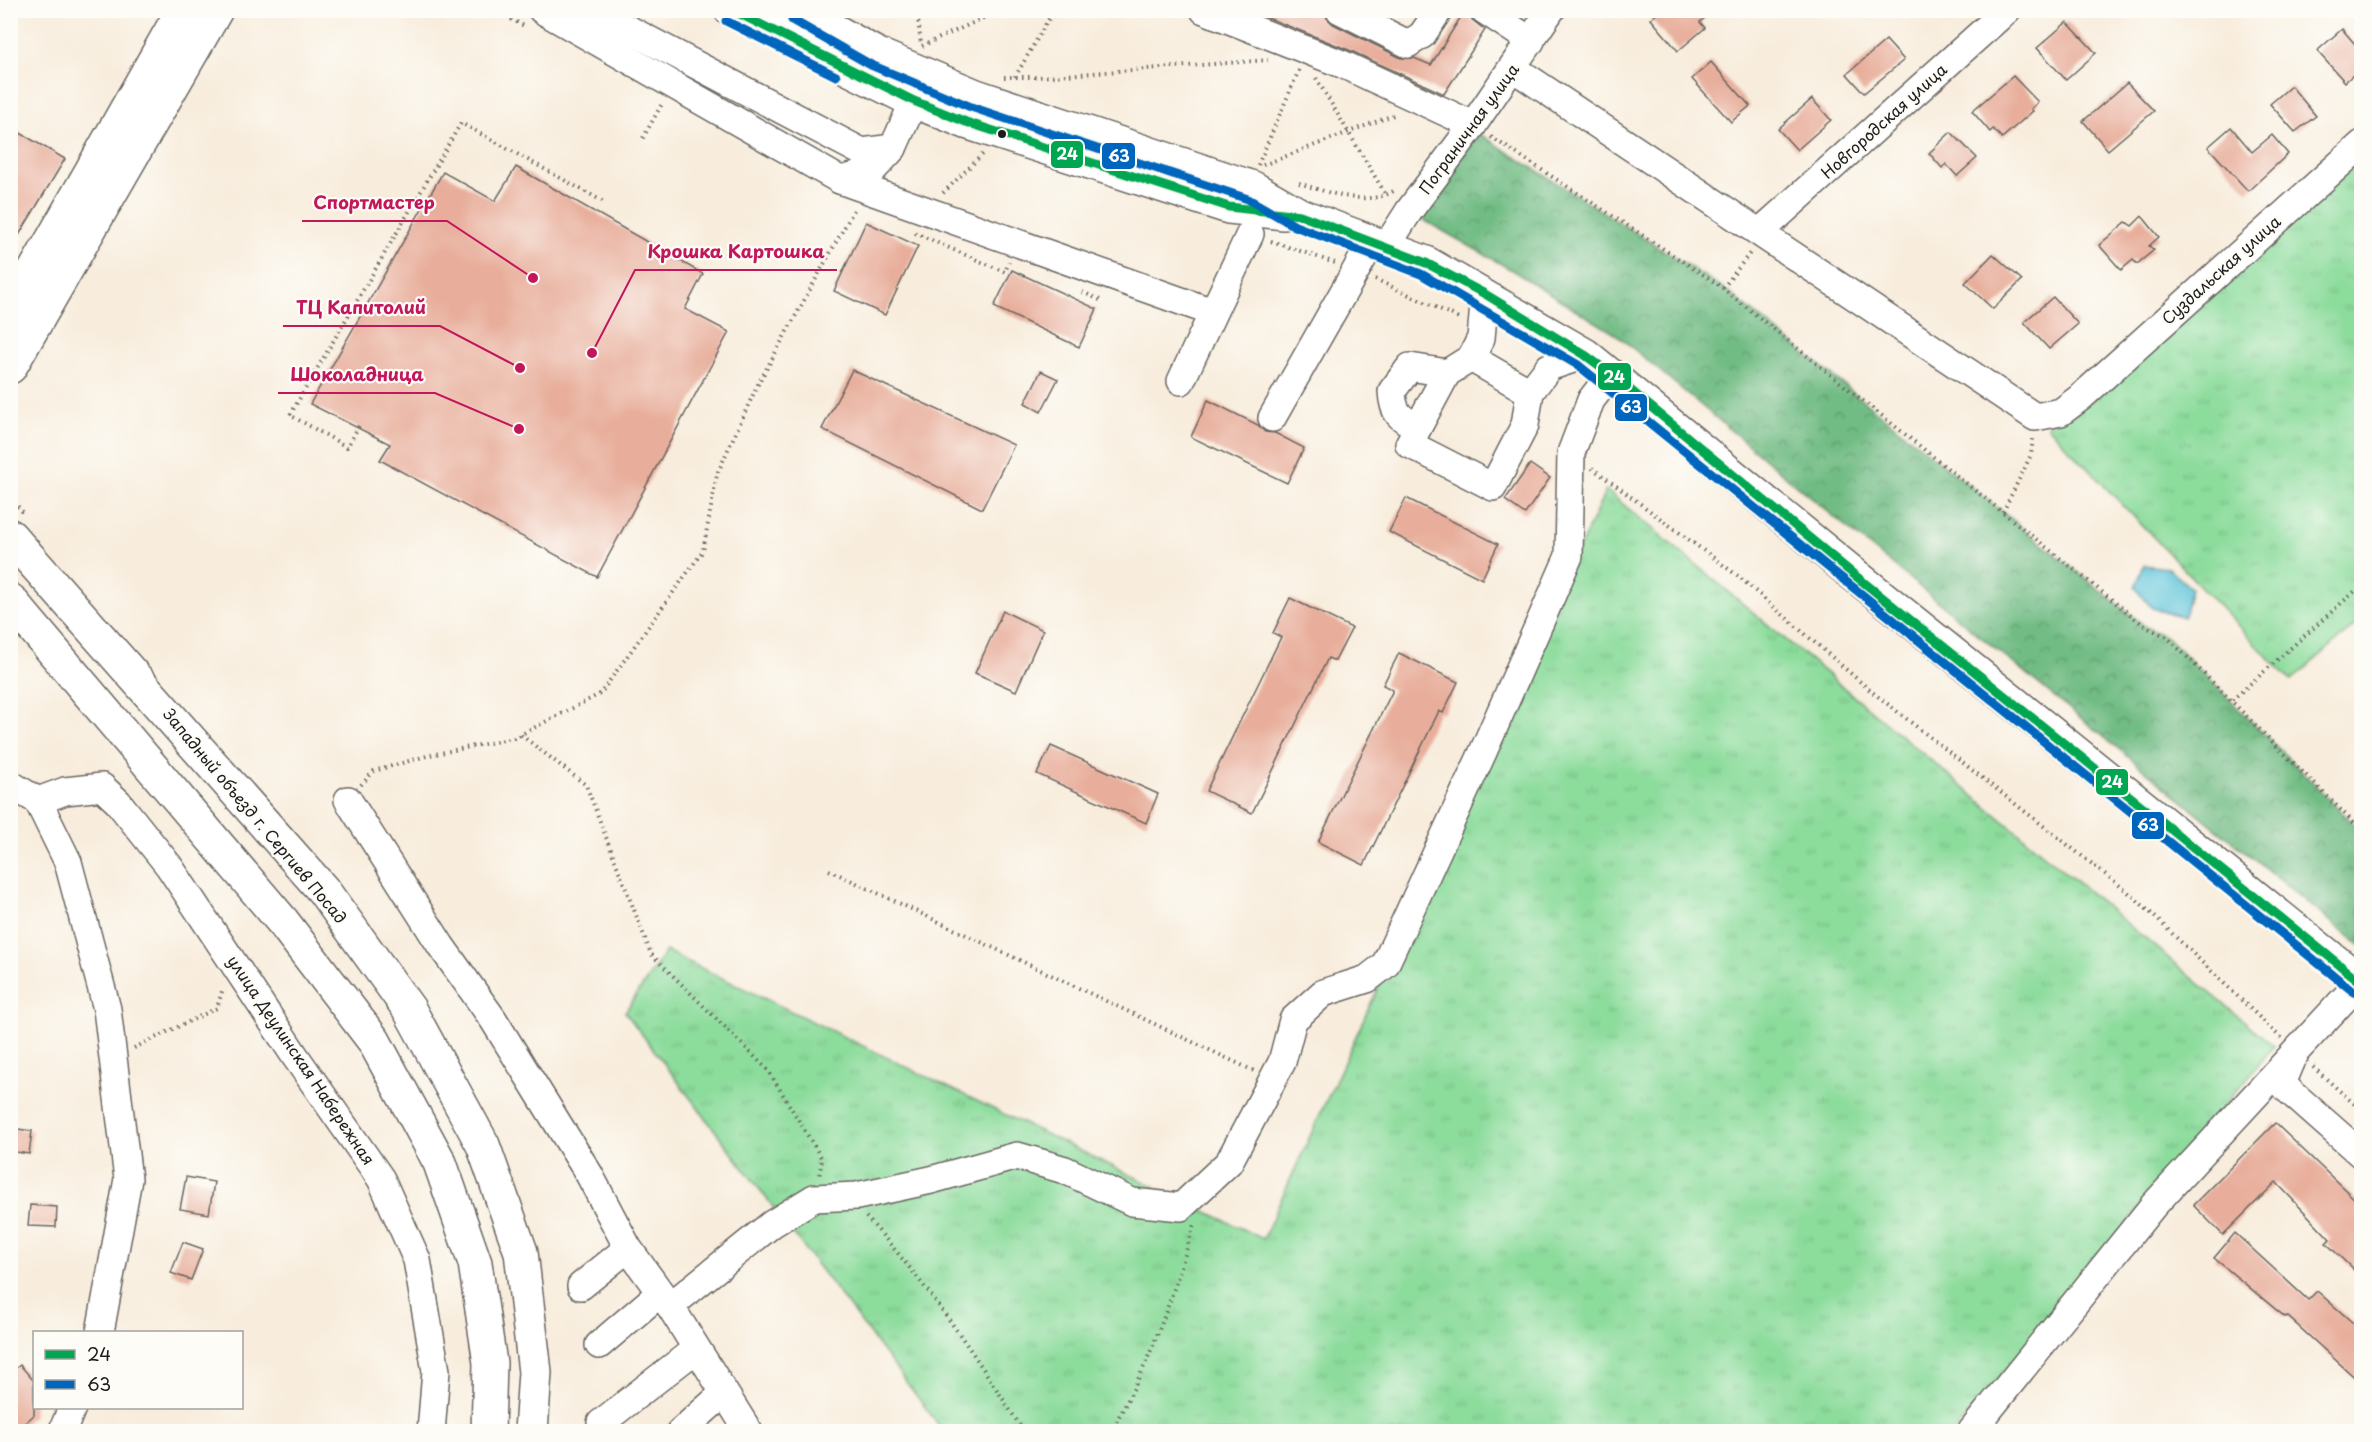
<svg xmlns="http://www.w3.org/2000/svg" width="2372" height="1442" font-family="'Playpen Sans',sans-serif">
<style>
.grass{fill:url(#grass-tufts);stroke:#547c5c;stroke-width:1.5}
.forest{fill:url(#forest-crowns);stroke:#466c50;stroke-width:1.5}
.water{fill:#5cc3d9;stroke:#3c707a;stroke-width:1.5}
.building{fill:#e8ae9b}
.lines{fill:none;stroke-linecap:round;stroke-linejoin:round}
.minor-casing{stroke:#696560;stroke-width:30}
.major-casing{stroke:#696560;stroke-width:36}
.path{stroke:#696560;stroke-width:4;stroke-dasharray:1.5 4.5;stroke-linecap:butt}
.minor{stroke:#fff;stroke-width:27}
.major{stroke:#fff;stroke-width:33}
.bus-1-casing{stroke:#fdfcf7;stroke-width:14}
.bus-2-casing{stroke:#fdfcf7;stroke-width:14}
.bus-1{stroke:#00a651;stroke-width:9}
.bus-2{stroke:#0065bd;stroke-width:9}
.bus-dot{fill:#1c1c1c;stroke:#fdfcf7;stroke-width:2}
.labels{text-anchor:middle;stroke-width:4.5;stroke-linejoin:round;paint-order:stroke}
.street-label{font-size:16px;fill:#1c1c1c;stroke:#fdfcf7}
.leader{fill:none;stroke:#c2185b;stroke-width:2}
.callout-dot{fill:#c2185b;stroke:#fdfcf7;stroke-width:2}
.callout-label{font-size:18px;text-anchor:middle;font-weight:bold;fill:#c2185b;stroke:#fdfcf7;stroke-width:4.5;stroke-linejoin:round;paint-order:stroke}
.line-badge{stroke:#fdfcf7;stroke-width:2}
.badge-label{font-size:16px;text-anchor:middle;font-weight:bold;fill:#fff}
</style>
<defs>
<pattern id="grass-tufts" width="24" height="20" patternUnits="userSpaceOnUse" patternTransform="scale(1.5)"><rect width="24" height="20" fill="#8cdc9c"/><path d="M3 7l-1-3M5 7V3M7 7l1-3M15 17l-1-3M17 17v-4M19 17l1-3" fill="none" stroke="#78bc86"/></pattern>
<pattern id="forest-crowns" width="20" height="18" patternUnits="userSpaceOnUse" patternTransform="scale(1.5)"><rect width="20" height="18" fill="#71bc84"/><path d="M2 6a3 3 0 1 1 6 0M12 15a3 3 0 1 1 6 0" fill="none" stroke="#5c986b"/></pattern>
</defs>
<rect width="100%" height="100%" fill="#fdfcf7"/>
<filter id="ink" filterUnits="userSpaceOnUse"><feTurbulence type="fractalNoise" baseFrequency=".0167" numOctaves="2"/><feDisplacementMap in="SourceGraphic" scale="12" xChannelSelector="R" yChannelSelector="G"/><feConvolveMatrix kernelMatrix="1 2 1 2 8 2 1 2 1" color-interpolation-filters="sRGB"/></filter>
<filter id="wash" filterUnits="userSpaceOnUse"><feTurbulence type="fractalNoise" baseFrequency=".008" numOctaves="4" result="noise"/><feDisplacementMap in="SourceGraphic" scale="24" xChannelSelector="R" yChannelSelector="G"/><feGaussianBlur stdDeviation="1.35" result="paint"/><feColorMatrix in="noise" values="0 0 0 0 0 0 0 0 0 0 0 0 0 0 0 0 0 1.4 0 .05"/><feComposite in="paint" operator="in"/></filter>
<g filter="url(#wash)">
<rect width="100%" height="100%" fill="#f8eddd"/>
<g class="grass">
<path d="M 2361,144 L 2361,620 L 2291,681 L 2047,426 Z"/>
<path d="M 1606,490 L 2274,1046 L 1955,1431 L 944,1432 L 625,1012 L 666,951 L 1263,1239 Z"/>
</g>
<path class="forest" d="M 1478,133 L 1723,288 L 2146,627 L 2167,637 L 2361,831 L 2361,946 L 1858,537 L 1617,335 L 1510,269 L 1420,218 Z"/>
<path class="water" d="M 2144,565 L 2168,568 L 2191,588 L 2184,617 L 2152,608 L 2135,587 Z"/>
<g id="blocks">
<g class="building">
<path d="M 1248,10 L 1324,10 L 1327,18 L 1333,24 L 1401,58 L 1414,58 L 1431,65 L 1465,10 L 1468,10 L 1470,18 L 1485,30 L 1444,94 L 1349,50 Z"/>
<path d="M 1661,10 L 1714,10 L 1700,22 L 1705,28 L 1678,51 L 1651,19 Z"/>
<path d="M 2067,22 L 2096,53 L 2066,80 L 2037,48 Z"/>
<path d="M 2342,29 L 2361,51 L 2361,68 L 2345,82 L 2317,51 Z"/>
<path d="M 1886,40 L 1904,60 L 1864,93 L 1847,74 Z"/>
<path d="M 1711,62 L 1750,106 L 1731,122 L 1692,79 Z"/>
<path d="M 2013,76 L 2038,102 L 2031,109 L 2033,111 L 2002,138 L 1993,129 L 1990,132 L 1972,111 Z"/>
<path d="M 2127,83 L 2154,111 L 2108,150 L 2083,121 Z"/>
<path d="M 2291,86 L 2316,116 L 2295,132 L 2270,104 Z"/>
<path d="M 1812,99 L 1831,120 L 1797,150 L 1778,129 Z"/>
<path d="M 10,127 L 65,159 L 10,250 Z"/>
<path d="M 2231,127 L 2252,152 L 2272,135 L 2288,154 L 2248,191 L 2208,147 Z"/>
<path d="M 1951,132 L 1977,158 L 1957,176 L 1946,164 L 1942,168 L 1929,153 Z"/>
<path d="M 516,167 L 703,274 L 685,309 L 729,332 L 597,577 L 380,460 L 390,444 L 310,404 L 443,172 L 495,201 Z"/>
<path d="M 2142,216 L 2159,237 L 2149,246 L 2154,250 L 2137,264 L 2133,260 L 2121,270 L 2099,245 L 2126,222 L 2132,226 Z"/>
<path d="M 866,222 L 918,246 L 885,315 L 834,291 Z"/>
<path d="M 1993,254 L 2022,280 L 1993,309 L 1965,283 Z"/>
<path d="M 1012,270 L 1097,309 L 1079,347 L 994,307 Z"/>
<path d="M 2053,297 L 2078,324 L 2049,349 L 2024,322 Z"/>
<path d="M 852,370 L 1014,445 L 982,509 L 822,429 Z"/>
<path d="M 1041,371 L 1058,379 L 1041,412 L 1025,403 Z"/>
<path d="M 1208,400 L 1258,425 L 1265,432 L 1275,433 L 1304,448 L 1287,483 L 1191,437 Z"/>
<path d="M 1530,464 L 1550,478 L 1525,514 L 1505,500 Z"/>
<path d="M 1406,498 L 1498,544 L 1482,579 L 1389,532 Z"/>
<path d="M 1290,598 L 1352,628 L 1335,661 L 1328,658 L 1252,813 L 1206,791 L 1281,637 L 1273,633 Z"/>
<path d="M 1003,611 L 1043,630 L 1016,691 L 975,673 Z"/>
<path d="M 1399,653 L 1458,682 L 1443,713 L 1439,711 L 1364,865 L 1318,842 L 1393,690 L 1383,685 Z"/>
<path d="M 1051,746 L 1158,794 L 1146,823 L 1037,774 Z"/>
<path d="M 2275,1123 L 2361,1205 L 2361,1277 L 2326,1243 L 2330,1239 L 2276,1182 L 2223,1235 L 2193,1205 Z"/>
<path d="M 10,1128 L 32,1131 L 29,1154 L 10,1151 Z"/>
<path d="M 186,1177 L 214,1182 L 209,1214 L 180,1209 Z"/>
<path d="M 30,1205 L 57,1207 L 56,1227 L 28,1226 Z"/>
<path d="M 2235,1233 L 2308,1300 L 2317,1291 L 2361,1330 L 2361,1383 L 2287,1316 L 2285,1317 L 2214,1258 Z"/>
<path d="M 183,1242 L 203,1249 L 191,1280 L 171,1273 Z"/>
<path d="M 20,1365 L 34,1381 L 34,1415 L 16,1431 L 10,1431 L 10,1373 Z"/>
</g>
</g>
</g>
<g filter="url(#ink)">
<use href="#blocks" fill-opacity="0" stroke="#696560" stroke-width="1.5"/>
<g class="lines">
<g class="minor-casing">
<g id="minor">
<path d="M 542,10 L 840,180 L 870,173 L 893,148 L 914,101"/>
<path d="M 592,10 L 862,152 L 893,148"/>
<path d="M 1204,10 L 1342,64 L 1473,125"/>
<path d="M 1340,10 L 1408,44 L 1422,35 L 1439,10"/>
<path d="M 1484,10 L 1531,41"/>
<path d="M 1513,68 L 2035,417 L 2061,412 L 2081,397 L 2362,144"/>
<path d="M 840,180 L 1212,312"/>
<path d="M 1761,231 L 2007,10"/>
<path d="M 1386,247 L 1409,211 L 1473,125 L 1551,10"/>
<path d="M 1485,294 L 1481,338 L 1471,358 L 1530,392 L 1549,367 L 1585,355"/>
<path d="M 1471,358 L 1447,373 L 1409,444 L 1493,487 L 1525,425 L 1530,392"/>
<path d="M 1181,381 L 1250,234"/>
<path d="M 1272,418 L 1372,242"/>
<path d="M 1418,427 C 1399,418 1393,413 1392,391 L 1410,367 L 1447,373"/>
<path d="M 10,784 L 38,801 L 68,862 L 107,1009 L 128,1179 L 100,1332"/>
<path d="M 348,800 L 441,946 L 493,1019 L 589,1174 L 628,1248 L 670,1306 L 772,1224 L 814,1198 L 857,1196 L 931,1180 L 1017,1156 L 1065,1170 L 1132,1202 L 1181,1207 L 1229,1162 L 1282,1062 L 1293,1020 L 1323,993 L 1367,979 L 1385,965 L 1483,752 L 1569,556 L 1571,453 L 1591,400 L 1611,374"/>
<path d="M 38,801 L 65,791 L 102,787 L 118,802 L 169,866 L 295,1056 L 381,1179 L 417,1260 L 436,1371 L 431,1432"/>
<path d="M 2294,1055 L 2284,1079 L 2286,1088 L 2362,1155"/>
<path d="M 581,1286 L 628,1248"/>
<path d="M 670,1306 L 749,1432"/>
<path d="M 599,1345 L 660,1293"/>
<path d="M 601,1423 L 696,1349"/>
<path d="M 62,1432 L 72,1408"/>
<path d="M 680,1432 L 724,1393"/>
<path d="M 1971,1432 L 2153,1206 L 2360,982"/>
</g>
</g>
<g class="major-casing">
<g id="major">
<path d="M 731,10 L 914,101 L 966,122 L 1229,207 L 1284,213"/>
<path d="M 798,10 L 876,54 L 976,96 L 1253,188 L 1300,215 L 1426,263 L 1585,355 L 1852,573 L 2362,983"/>
<path d="M 10,314 L 183,10"/>
<path d="M 10,367 L 216,10"/>
<path d="M 10,536 L 323,890 L 409,1009 L 483,1145 L 521,1252 L 535,1372 L 531,1432"/>
<path d="M 10,600 L 283,922 L 374,1041 L 440,1163 L 475,1263 L 490,1363 L 488,1432"/>
</g>
</g>
<g class="path">
<path d="M 917,10 L 921,45"/>
<path d="M 1167,10 L 1183,16"/>
<path d="M 511,19 L 526,27"/>
<path d="M 922,46 L 1001,10"/>
<path d="M 1004,77 L 1038,77 L 1268,60"/>
<path d="M 1015,77 L 1054,10"/>
<path d="M 1316,78 L 1386,195"/>
<path d="M 1491,137 L 1716,283 L 2146,627 L 2167,637 L 2362,831"/>
<path d="M 643,138 L 663,102"/>
<path d="M 1258,165 L 1299,70"/>
<path d="M 1263,165 L 1396,114"/>
<path d="M 1299,183 C 1326,192 1369,208 1395,190"/>
<path d="M 943,193 L 983,154"/>
<path d="M 915,233 L 1005,272 L 1009,262"/>
<path d="M 1271,241 L 1335,263"/>
<path d="M 1375,279 L 1461,319"/>
<path d="M 1723,288 L 1750,253"/>
<path d="M 1082,292 L 1100,300"/>
<path d="M 359,426 L 347,447 L 290,415 L 461,123 L 604,202"/>
<path d="M 1592,468 L 1738,576 L 1871,691 L 2133,896 L 2281,1038"/>
<path d="M 10,497 L 25,515"/>
<path d="M 2003,512 L 2031,455 L 2033,438"/>
<path d="M 2232,700 L 2362,585"/>
<path d="M 521,735 L 586,785 L 651,954 L 768,1070 L 822,1159 L 819,1177"/>
<path d="M 361,785 L 374,771 L 430,755 L 514,738 L 600,694 L 703,551 L 717,474 L 757,386 L 855,208"/>
<path d="M 829,870 L 1254,1071"/>
<path d="M 134,1048 L 217,1008 L 223,988"/>
<path d="M 2313,1067 L 2362,1111"/>
<path d="M 866,1217 C 927,1283 976,1356 1024,1432"/>
<path d="M 1110,1432 C 1149,1367 1173,1297 1194,1224"/>
</g>
<use href="#minor" class="minor"/>
<use href="#major" class="major"/>
<g class="bus-1-casing">
<path id="bus-1" d="M 732,10 L 914,101 L 966,122 L 1229,207 L 1300,215 L 1426,263 L 1485,294 L 1585,355 L 1611,374 L 1852,573 L 2362,983"/>
</g>
<g class="bus-2-casing">
<g id="bus-2">
<path d="M 792,20 L 871,65 L 971,107 L 1248,199 L 1295,226 L 1421,274 L 1578,365 L 2354,992"/>
<path d="M 726,21 L 836,76"/>
</g>
</g>
<use href="#bus-1" class="bus-1"/>
<use href="#bus-2" class="bus-2"/>
</g>
</g>
<circle class="bus-dot" cx="1002" cy="134" r="5"/>
<g class="labels">
<g class="street-label">
<text transform="translate(1884 121) rotate(-42)" y="6">Новгородская улица</text>
<text transform="translate(1469 129) rotate(-54)" y="6">Пограничная улица</text>
<text transform="translate(2221 270) rotate(-42)" y="6">Суздальская улица</text>
<text transform="translate(255 816) rotate(50)" y="6">Западный объезд г. Сергиев Посад</text>
<text transform="translate(301 1060) rotate(56)" y="6">улица Деулинская Набережная</text>
</g>
</g>
<path class="leader" d="M533 278L447 221H302M592 353L635 270H837M520 368L440 326H283M519 429L435 393H278"/>
<g class="callout-dot">
<circle cx="533" cy="278" r="6"/>
<circle cx="592" cy="353" r="6"/>
<circle cx="520" cy="368" r="6"/>
<circle cx="519" cy="429" r="6"/>
</g>
<g class="callout-label">
<text x="374" y="209">Спортмастер</text>
<text x="736" y="258">Крошка Картошка</text>
<text x="361" y="314">ТЦ Капитолий</text>
<text x="357" y="381">Шоколадница</text>
</g>
<g class="line-badge">
<rect x="1050" y="140" width="34" height="29" rx="6" fill="#00a651"/>
<rect x="1101" y="142" width="35" height="28" rx="6" fill="#0065bd"/>
<rect x="1597" y="362" width="35" height="29" rx="6" fill="#00a651"/>
<rect x="1614" y="393" width="34" height="29" rx="6" fill="#0065bd"/>
<rect x="2095" y="768" width="34" height="28" rx="6" fill="#00a651"/>
<rect x="2131" y="811" width="34" height="29" rx="6" fill="#0065bd"/>
</g>
<g class="badge-label">
<text x="1067" y="160">24</text>
<text x="1119" y="162">63</text>
<text x="1614" y="383">24</text>
<text x="1631" y="413">63</text>
<text x="2112" y="788">24</text>
<text x="2148" y="831">63</text>
</g>
<rect width="2372" height="1442" fill="none" stroke="#fdfcf7" stroke-width="36"/>
<rect x="33" y="1331" width="210" height="78" fill="#fdfcf7" stroke="#a3a29f" stroke-width="1.5"/>
<rect x="45" y="1350" width="30" height="9" fill="#00a651" stroke="#a3a29f" stroke-width="1.5"/>
<text x="87" y="1361" font-size="18" fill="#1c1c1c">24</text>
<rect x="45" y="1380" width="30" height="9" fill="#0065bd" stroke="#a3a29f" stroke-width="1.5"/>
<text x="87" y="1391" font-size="18" fill="#1c1c1c">63</text>
</svg>
